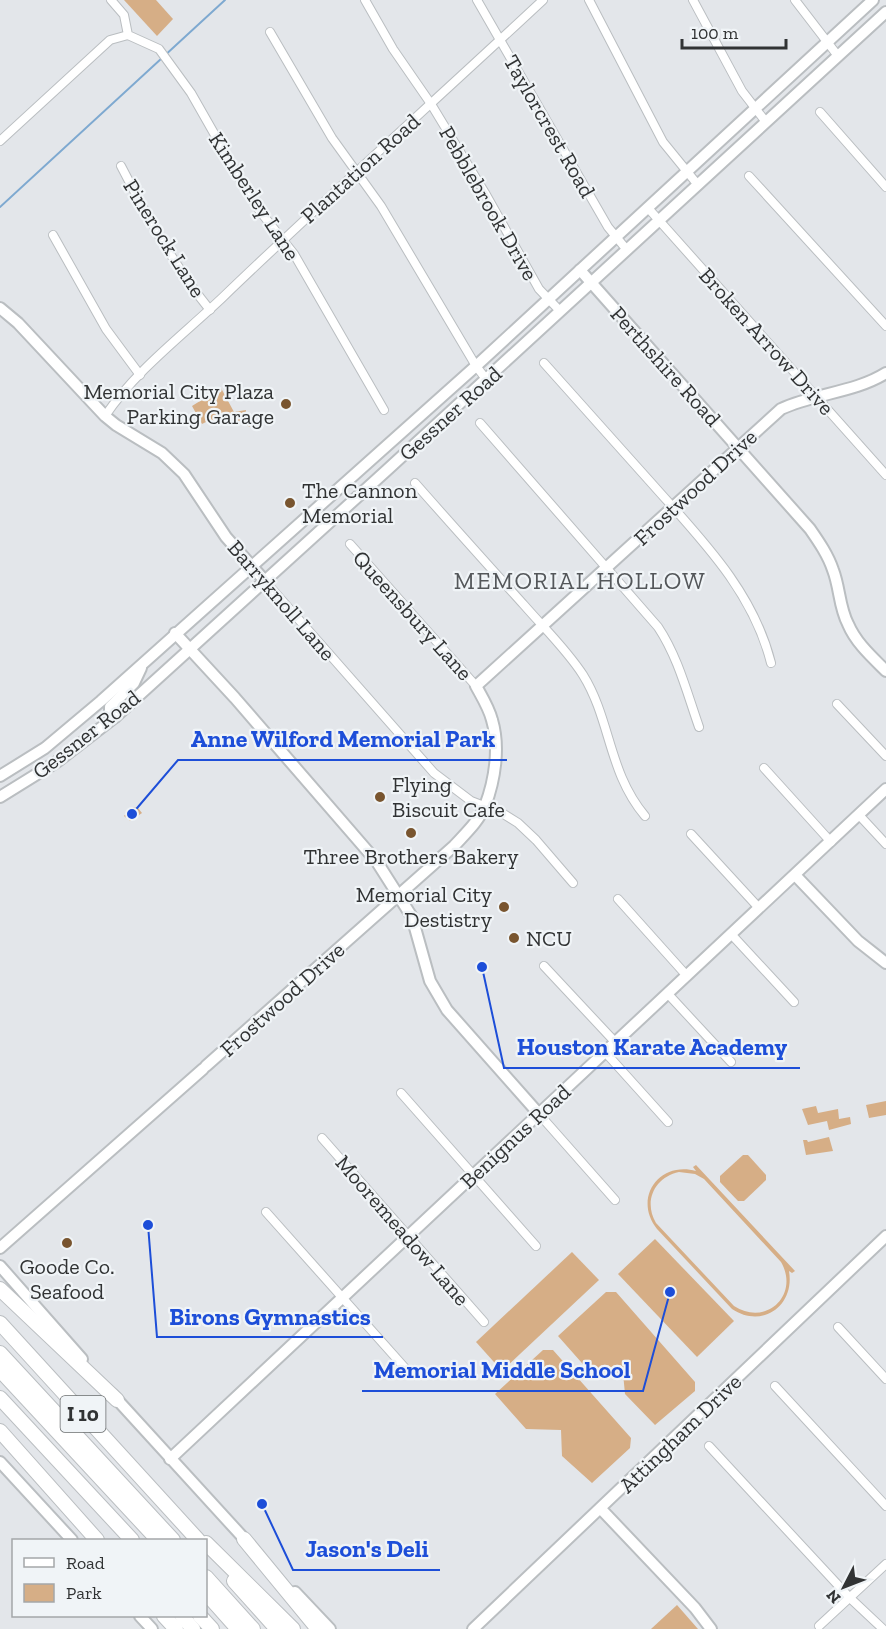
<svg xmlns="http://www.w3.org/2000/svg" width="886" height="1629" font-family="'Zilla Slab',serif">
<style>
.green{fill:#d6ae86;fill-rule:evenodd}
.lines{fill:none;stroke-linecap:round;stroke-linejoin:round}
.stream{stroke:#7ea9d0;stroke-width:2}
.street-casing{stroke:#babec1;stroke-width:10}
.secondary-casing{stroke:#babec1;stroke-width:14}
.highway-casing{stroke:#babec1;stroke-width:16}
.street{stroke:#fff;stroke-width:8}
.secondary{stroke:#fff;stroke-width:10}
.highway{stroke:#fff;stroke-width:14}
.poi-dot{fill:#79552f;stroke:#f0f4f7;stroke-width:2}
.labels{text-anchor:middle;stroke-width:4.5;stroke-linejoin:round;paint-order:stroke}
.shield{fill:#f0f4f7;stroke:#6a6d6e;stroke-width:1.5}
.shield-label{font-size:21px;font-weight:bold;fill:#313334}
.street-label{font-size:22px;fill:#313334;stroke:#f0f4f7}
.poi-label{font-size:22px;fill:#313334;stroke:#f0f4f7;text-anchor:start}
.neighbourhood-label{font-size:24px;letter-spacing:1.5px;fill:#54575a;stroke:#f0f4f7}
.leader{fill:none;stroke:#1d4ed8;stroke-width:2}
.callout-dot{fill:#1d4ed8;stroke:#f0f4f7;stroke-width:2}
.callout-label{font-size:24px;text-anchor:middle;font-weight:bold;fill:#1d4ed8;stroke:#f0f4f7;stroke-width:4.5;stroke-linejoin:round;paint-order:stroke}
</style>
<rect width="100%" height="100%" fill="#e3e6ea"/>
<g class="green">
<path d="M 124,0 L 156,0 L 173,19 L 157,36 Z"/>
<path d="M 221,388 L 234,412 L 246,410 L 245,417 L 251,427 L 226,419 L 220,422 L 210,420 L 202,424 L 192,406 Z"/>
<path d="M 132,807 L 138,808 L 142,813 L 130,821 L 124,816 Z"/>
<path d="M 886,1101 L 886,1115 L 869,1118 L 866,1105 Z"/>
<path d="M 816,1106 L 818,1113 L 838,1109 L 839,1119 L 850,1117 L 851,1124 L 829,1130 L 827,1121 L 808,1125 L 802,1109 Z"/>
<path d="M 829,1137 L 833,1151 L 806,1155 L 803,1140 L 807,1140 L 808,1142 Z"/>
<path d="M 743,1155 L 748,1155 L 766,1175 L 766,1180 L 744,1201 L 738,1201 L 720,1182 L 720,1176 Z"/>
<path d="M 696,1165 L 795,1271 L 792,1273 L 789,1271 C 795,1306 762,1329 732,1309 L 657,1229 C 633,1199 658,1161 696,1171 L 693,1167 ZM 679,1172 L 695,1174 L 704,1179 L 781,1262 C 800,1295 766,1327 734,1306 L 656,1223 C 643,1201 655,1177 679,1172 Z"/>
<path d="M 655,1239 L 734,1321 L 697,1357 L 618,1274 Z"/>
<path d="M 572,1252 L 599,1280 L 502,1371 L 476,1342 Z"/>
<path d="M 606,1292 L 616,1292 L 695,1382 L 695,1391 L 655,1425 L 625,1394 L 623,1373 L 589,1371 L 558,1336 Z"/>
<path d="M 543,1350 L 553,1350 L 631,1438 L 630,1448 L 592,1483 L 562,1456 L 561,1430 L 526,1429 L 495,1394 Z"/>
<path d="M 677,1605 L 698,1629 L 651,1629 Z"/>
</g>
<g class="lines">
<path class="stream" d="M 0,207 L 225,0"/>
<g class="street-casing">
<g id="street">
<path d="M 111,0 L 124,15 L 128,35 L 159,49 L 191,93 L 244,186 L 259,210 L 294,254 L 384,410"/>
<path d="M 365,0 L 393,49 L 431,104 L 485,193 L 539,289 L 560,311"/>
<path d="M 477,0 L 608,227 L 627,250"/>
<path d="M 589,0 L 663,142 L 698,185"/>
<path d="M 693,0 L 742,91 L 766,122"/>
<path d="M 795,0 L 838,56"/>
<path d="M 270,32 L 332,138 L 381,206 L 476,366 L 486,379"/>
<path d="M 820,112 L 886,187"/>
<path d="M 0,141 L 110,40 L 128,35"/>
<path d="M 121,166 C 147,216 174,266 210,310"/>
<path d="M 749,176 L 886,326"/>
<path d="M 648,208 L 886,475"/>
<path d="M 53,235 L 106,329 L 140,375"/>
<path d="M 544,363 C 581,404 617,445 654,486 C 701,539 753,591 771,663"/>
<path d="M 105,416 C 136,370 183,335 223,297 C 328,196 437,99 543,0"/>
<path d="M 480,423 L 658,627 C 678,657 687,693 699,727"/>
<path d="M 415,483 C 451,524 488,565 524,605 C 544,628 567,650 583,675 C 611,720 608,772 645,816"/>
<path d="M 350,544 L 476,686"/>
<path d="M 264,580 L 434,773 L 471,801 L 502,813 L 518,823 L 536,840 L 573,883"/>
<path d="M 837,704 L 886,756"/>
<path d="M 764,768 L 831,842"/>
<path d="M 859,815 L 886,844"/>
<path d="M 691,834 L 759,908"/>
<path d="M 618,899 L 687,976"/>
<path d="M 731,934 L 794,1002"/>
<path d="M 544,966 L 616,1043"/>
<path d="M 668,994 L 731,1062"/>
<path d="M 605,1052 L 668,1122"/>
<path d="M 401,1093 L 536,1246"/>
<path d="M 539,1114 L 615,1200"/>
<path d="M 322,1138 L 484,1322"/>
<path d="M 266,1212 L 405,1368"/>
<path d="M 838,1327 L 886,1379"/>
<path d="M 775,1386 L 886,1506"/>
<path d="M 709,1446 L 850,1598 L 883,1629"/>
<path d="M 819,1626 L 886,1564"/>
</g>
</g>
<g class="secondary-casing">
<g id="secondary">
<path d="M 580,270 L 810,529 C 819,542 828,555 833,570 C 840,588 839,607 848,624 C 856,643 872,657 886,671"/>
<path d="M 0,308 L 18,323 L 105,416 L 116,425 L 162,453 L 184,474 L 226,537 L 264,580"/>
<path d="M 175,633 L 235,698 L 377,862 L 412,917 L 430,981 L 447,1010 L 539,1114"/>
<path d="M 115,717 L 110,711 L 110,707 L 134,683 L 141,668"/>
<path d="M 0,776 L 45,748 L 101,701 L 476,366 L 873,0"/>
<path d="M 0,797 L 58,761 L 115,717 L 387,470 L 886,12"/>
<path d="M 795,875 L 858,941 L 886,963"/>
<path d="M 206,1066 L 454,846 C 465,834 479,821 485,806 C 495,780 500,747 492,720 C 489,708 482,697 476,686 L 781,409 C 815,393 854,393 886,373"/>
<path d="M 0,1248 L 203,1069"/>
<path d="M 0,1266 L 82,1359"/>
<path d="M 112,1394 L 249,1544"/>
<path d="M 170,1459 L 886,789"/>
<path d="M 0,1462 L 72,1540"/>
<path d="M 601,1509 L 695,1608 L 711,1629"/>
<path d="M 295,1592 L 330,1629"/>
<path d="M 140,1616 L 152,1629"/>
<path d="M 473,1629 L 886,1236"/>
</g>
</g>
<g class="highway-casing">
<g id="highway">
<path d="M 0,1289 L 117,1400"/>
<path d="M 0,1323 L 198,1540"/>
<path d="M 0,1353 L 173,1540"/>
<path d="M 0,1370 L 158,1540"/>
<path d="M 0,1398 L 132,1540"/>
<path d="M 0,1431 L 97,1540"/>
<path d="M 244,1539 L 318,1629"/>
<path d="M 206,1543 L 293,1629"/>
<path d="M 206,1577 L 253,1629"/>
<path d="M 234,1581 L 277,1629"/>
<path d="M 206,1593 L 238,1629"/>
<path d="M 164,1616 L 176,1629"/>
<path d="M 182,1616 L 193,1629"/>
<path d="M 200,1616 L 212,1629"/>
</g>
</g>
<use href="#street" class="street"/>
<use href="#secondary" class="secondary"/>
<use href="#highway" class="highway"/>
</g>
<g class="poi-dot">
<circle cx="286" cy="404" r="6"/>
<circle cx="290" cy="503" r="6"/>
<circle cx="380" cy="797" r="6"/>
<circle cx="411" cy="833" r="6"/>
<circle cx="504" cy="907" r="6"/>
<circle cx="514" cy="938" r="6"/>
<circle cx="67" cy="1243" r="6"/>
</g>
<g class="labels">
<rect class="shield" x="60.5" y="1396" width="45" height="36" rx="4.5"/>
<g class="shield-label">
<text x="83" y="1421">I 10</text>
</g>
<g class="street-label">
<text transform="translate(550 126) rotate(60)" y="8">Taylorcrest Road</text>
<text transform="translate(360 168) rotate(-42)" y="8">Plantation Road</text>
<text transform="translate(255 196) rotate(57)" y="8">Kimberley Lane</text>
<text transform="translate(489 203) rotate(60)" y="8">Pebblebrook Drive</text>
<text transform="translate(165 238) rotate(58)" y="8">Pinerock Lane</text>
<text transform="translate(767 341) rotate(48)" y="8">Broken Arrow Drive</text>
<text transform="translate(666 366) rotate(48)" y="8">Perthshire Road</text>
<text transform="translate(450 413) rotate(-42)" y="8">Gessner Road</text>
<text transform="translate(695 487) rotate(-43)" y="8">Frostwood Drive</text>
<text transform="translate(282 600) rotate(49)" y="8">Barryknoll Lane</text>
<text transform="translate(413 615) rotate(48)" y="8">Queensbury Lane</text>
<text transform="translate(86 734) rotate(-38)" y="8">Gessner Road</text>
<text transform="translate(282 999) rotate(-42)" y="8">Frostwood Drive</text>
<text transform="translate(515 1136) rotate(-43)" y="8">Benignus Road</text>
<text transform="translate(403 1230) rotate(49)" y="8">Mooremeadow Lane</text>
<text transform="translate(680 1433) rotate(-44)" y="8">Attingham Drive</text>
</g>
<g class="poi-label">
<text x="274" y="399" text-anchor="end">Memorial City Plaza<tspan x="274" dy="25">Parking Garage</tspan></text>
<text x="302" y="498">The Cannon<tspan x="302" dy="25">Memorial</tspan></text>
<text x="392" y="792">Flying<tspan x="392" dy="25">Biscuit Cafe</tspan></text>
<text x="411" y="864" text-anchor="middle">Three Brothers Bakery</text>
<text x="492" y="902" text-anchor="end">Memorial City<tspan x="492" dy="25">Destistry</tspan></text>
<text x="526" y="946">NCU</text>
<text x="67" y="1274" text-anchor="middle">Goode Co.<tspan x="67" dy="25">Seafood</tspan></text>
</g>
<g class="neighbourhood-label">
<text x="580" y="589">MEMORIAL HOLLOW</text>
</g>
</g>
<path class="leader" d="M132 814L178 760H507M482 967L504 1068H800M148 1225L157 1337H383M670 1292L643 1391H362M262 1504L293 1570H440"/>
<g class="callout-dot">
<circle cx="132" cy="814" r="6"/>
<circle cx="482" cy="967" r="6"/>
<circle cx="148" cy="1225" r="6"/>
<circle cx="670" cy="1292" r="6"/>
<circle cx="262" cy="1504" r="6"/>
</g>
<g class="callout-label">
<text x="343" y="747">Anne Wilford Memorial Park</text>
<text x="652" y="1055">Houston Karate Academy</text>
<text x="270" y="1325">Birons Gymnastics</text>
<text x="502" y="1378">Memorial Middle School</text>
<text x="367" y="1557">Jason's Deli</text>
</g>
<rect x="12" y="1539" width="195" height="78" fill="#f0f4f7" stroke="#a4a7a9" stroke-width="1.5"/>
<rect x="24" y="1558" width="30" height="9" fill="#ffffff" stroke="#a4a7a9" stroke-width="1.5"/>
<text x="66" y="1569" font-size="18" fill="#313334">Road</text>
<rect x="24" y="1584" width="30" height="18" fill="#d6ae86" stroke="#a4a7a9" stroke-width="1.5"/>
<text x="66" y="1599" font-size="18" fill="#313334">Park</text>
<g transform="translate(844 1587) rotate(228)" stroke="#f0f4f7" stroke-width="4.5" paint-order="stroke">
<path d="M0-4.5L10 22L0 15L-10 22Z" fill="#313334"/>
<text y="-9" font-size="16" font-weight="bold" text-anchor="middle" fill="#313334">N</text>
</g>
<path d="M682 39v9h104v-9" fill="none" stroke="#313334" stroke-width="3"/>
<text x="691" y="39" font-size="18" fill="#313334" stroke="#f0f4f7" stroke-width="4.5" paint-order="stroke">100 m</text>
</svg>
